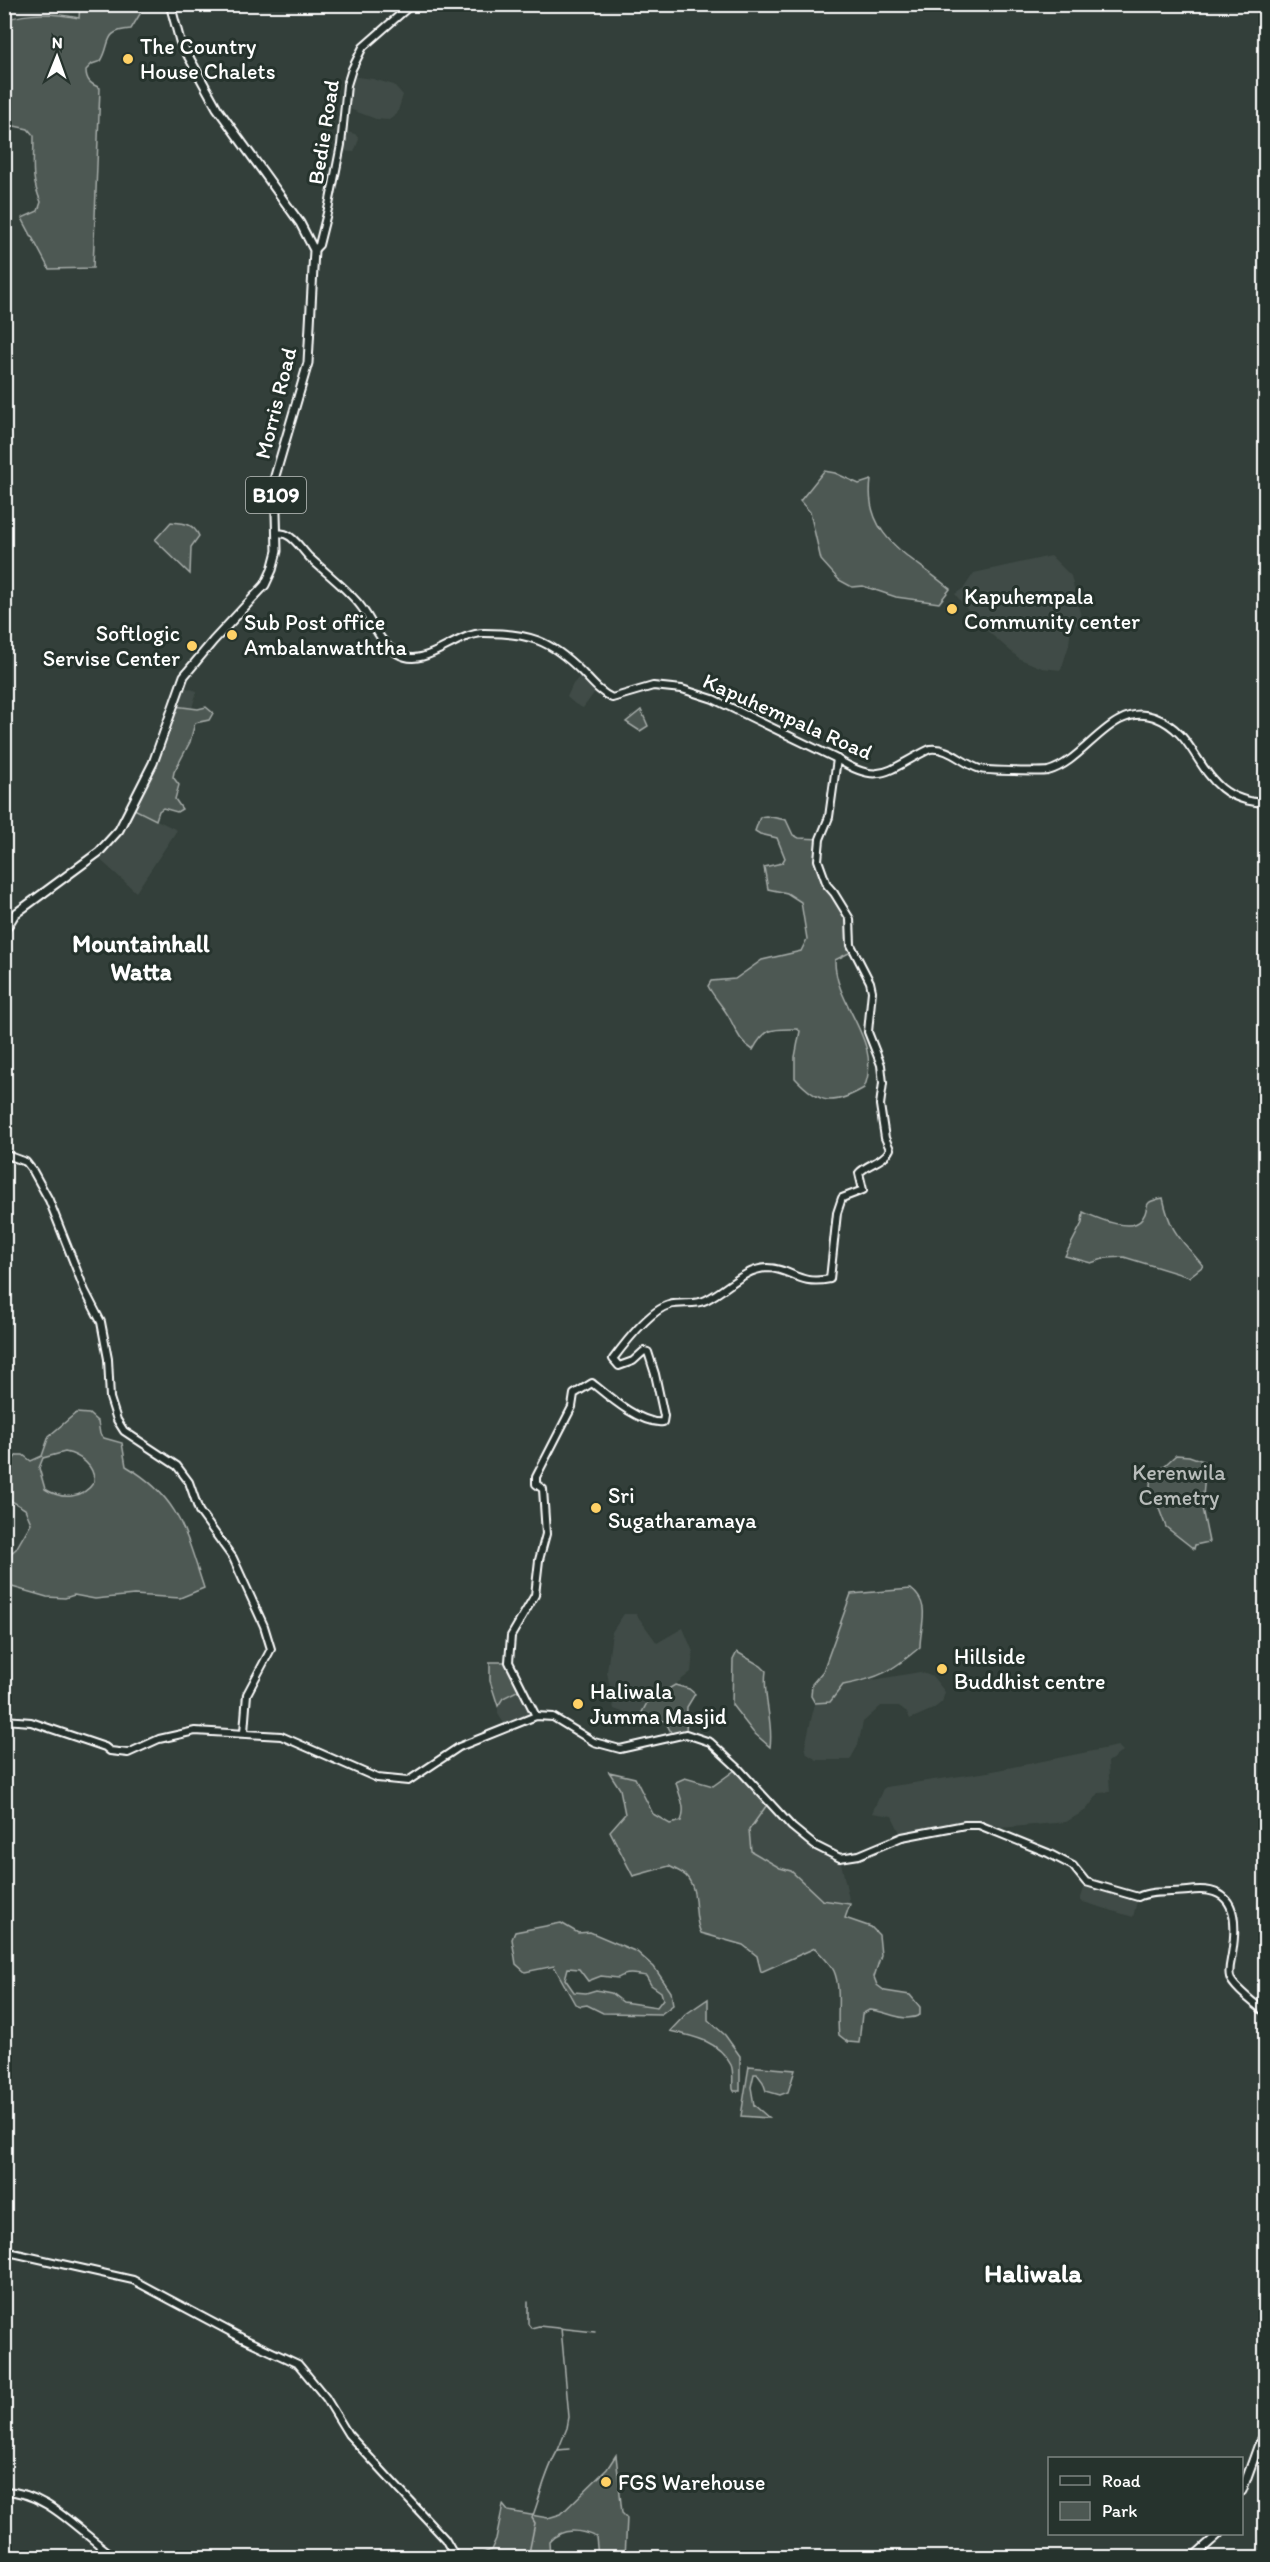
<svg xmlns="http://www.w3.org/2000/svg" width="1270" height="2562" font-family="Itim,sans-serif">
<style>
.built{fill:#404c47}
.green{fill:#4d5853;stroke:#a6aca9;stroke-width:1.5;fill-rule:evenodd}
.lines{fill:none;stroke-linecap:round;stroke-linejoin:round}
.stream{stroke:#abb0ae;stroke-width:1.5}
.secondary-casing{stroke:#fff;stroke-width:10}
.primary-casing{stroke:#fff;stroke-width:11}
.secondary{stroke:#26332d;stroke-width:6}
.primary{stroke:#26332d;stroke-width:7}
.poi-dot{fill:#ffd166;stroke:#26332d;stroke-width:2}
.labels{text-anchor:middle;stroke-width:6;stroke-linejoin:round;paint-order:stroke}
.shield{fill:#26332d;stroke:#bec2c0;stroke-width:1.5}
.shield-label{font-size:21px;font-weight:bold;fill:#fff}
.poi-label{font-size:22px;fill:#fff;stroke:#26332d;text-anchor:start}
.street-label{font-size:22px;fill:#fff;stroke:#26332d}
.park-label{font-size:22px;fill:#b8bcba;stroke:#26332d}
.neighbourhood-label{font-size:24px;font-weight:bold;fill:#fff;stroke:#26332d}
.quarter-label{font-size:26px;font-weight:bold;fill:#fff;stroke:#26332d}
</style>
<rect width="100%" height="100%" fill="#333f3a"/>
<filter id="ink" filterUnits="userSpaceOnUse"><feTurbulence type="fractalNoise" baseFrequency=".0167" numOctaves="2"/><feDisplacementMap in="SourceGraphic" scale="12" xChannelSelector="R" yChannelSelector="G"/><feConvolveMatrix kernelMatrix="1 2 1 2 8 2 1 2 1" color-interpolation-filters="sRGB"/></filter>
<g filter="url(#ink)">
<g class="built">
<path d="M 349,76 L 373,79 L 394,85 L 403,95 L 397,114 L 389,120 L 376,119 L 344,107 Z"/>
<path d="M 342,131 L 355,134 L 359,139 L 354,152 L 340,151 Z"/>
<path d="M 1051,556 L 1071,576 L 1081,617 L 1078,625 L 1071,624 L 1069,645 L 1061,670 L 1042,668 L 1020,659 L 979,624 L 955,594 L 964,588 L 974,573 Z"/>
<path d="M 583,673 L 597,689 L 583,708 L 575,704 L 567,697 L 573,684 Z"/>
<path d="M 180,686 L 197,691 L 192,708 L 174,706 Z"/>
<path d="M 132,808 L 177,830 L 136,892 L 94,854 L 99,852 Z"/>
<path d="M 624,1614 L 636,1614 L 657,1643 L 683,1628 L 693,1652 L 691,1672 L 666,1692 L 648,1701 L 639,1718 L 614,1709 L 607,1672 L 612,1632 Z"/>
<path d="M 920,1672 L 933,1677 L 945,1692 L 942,1702 L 933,1709 L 910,1719 L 907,1712 L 899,1706 L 881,1706 L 863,1722 L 858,1745 L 850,1760 L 817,1760 L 807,1754 L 805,1746 L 815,1703 L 830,1702 L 843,1685 Z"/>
<path d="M 521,1689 L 536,1716 L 507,1728 L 498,1714 L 498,1706 L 503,1698 Z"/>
<path d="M 1118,1746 L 1123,1751 L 1108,1762 L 1110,1792 L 1099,1793 L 1086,1810 L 1066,1822 L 990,1829 L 965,1825 L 902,1837 L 892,1816 L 872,1813 L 883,1789 L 886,1787 L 988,1772 Z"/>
<path d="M 769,1802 L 814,1845 L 840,1858 L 850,1904 L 822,1900 L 791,1872 L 780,1868 L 751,1851 L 749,1830 Z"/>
<path d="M 1086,1882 L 1138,1897 L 1133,1917 L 1080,1901 Z"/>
</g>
<g class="green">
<path d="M 80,5 L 141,5 L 140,14 L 131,29 C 102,31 112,43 101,61 L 92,64 L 86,70 C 86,81 91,84 100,88 L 93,268 L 49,269 L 22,218 L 38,211 L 41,202 C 30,177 34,162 34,136 L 28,129 L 5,124 L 5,20 C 30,12 53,13 79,18 Z"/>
<path d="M 824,471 L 835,473 L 859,484 L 871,480 C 863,538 912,556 950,589 L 939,603 L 896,597 L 863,586 L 852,587 L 839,580 L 821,560 L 810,512 L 800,501 Z"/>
<path d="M 171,522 C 184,523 193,523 199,536 L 191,547 L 190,574 L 155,540 Z"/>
<path d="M 174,706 L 198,709 L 206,707 L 213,713 L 209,720 L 195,723 L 190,742 L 174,772 L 173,777 L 179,785 L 175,799 L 182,809 L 177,812 L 163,808 L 159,811 L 156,820 L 132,808 Z"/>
<path d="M 641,710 L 648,726 L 640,731 L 626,722 Z"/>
<path d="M 766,816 L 786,820 L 793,835 L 799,838 L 820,839 C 813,876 835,888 849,918 C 853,926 852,941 853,951 L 835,960 C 834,1005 884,1041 864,1088 C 833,1106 820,1105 795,1078 L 795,1057 L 800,1031 L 797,1029 C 772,1029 765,1027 753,1050 C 739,1041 737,1032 730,1019 C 724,1007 714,998 708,986 L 711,981 L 735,979 L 762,960 L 801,951 L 807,939 L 801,902 L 787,893 L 768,889 L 764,867 L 782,863 L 785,858 L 777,838 L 760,834 L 755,831 L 760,817 Z"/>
<path d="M 1163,1198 C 1171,1235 1181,1238 1203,1266 L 1189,1277 L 1124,1257 L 1106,1258 L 1091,1263 L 1065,1256 L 1082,1223 L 1083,1212 C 1095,1217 1131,1234 1142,1219 C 1152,1205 1139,1203 1163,1198 Z"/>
<path d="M 76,1413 L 89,1414 L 98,1422 L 100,1434 L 104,1438 L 122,1443 L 126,1466 C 180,1498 185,1531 204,1588 L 180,1598 L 134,1595 L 95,1599 L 74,1595 L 65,1598 L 47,1597 L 5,1585 L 5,1558 L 16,1549 L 31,1523 L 25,1509 L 5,1497 L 5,1472 L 13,1468 L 12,1461 L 17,1455 L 23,1455 L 31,1461 L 42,1456 L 49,1436 ZM 65,1452 C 80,1455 95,1466 94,1482 C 83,1499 62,1500 45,1489 L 39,1468 L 43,1458 Z"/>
<path d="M 1176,1455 L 1189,1456 L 1206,1462 L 1202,1508 L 1209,1542 L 1195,1545 L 1194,1549 L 1166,1527 L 1150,1485 L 1151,1478 Z"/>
<path d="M 911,1589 C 932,1605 920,1625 920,1647 C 892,1671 880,1678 843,1685 L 830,1702 L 815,1703 L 811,1696 L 812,1684 L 823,1671 L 851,1594 Z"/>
<path d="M 737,1652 L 761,1666 L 766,1671 C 762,1697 774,1721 770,1747 L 753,1732 L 732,1705 L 733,1660 Z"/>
<path d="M 490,1662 L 509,1662 L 521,1689 L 503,1698 L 498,1706 L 490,1681 Z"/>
<path d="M 675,1685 L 689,1689 L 695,1694 L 687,1707 L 686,1734 L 673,1736 L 665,1721 L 639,1718 L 648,1701 Z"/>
<path d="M 738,1768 L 769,1802 L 749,1830 L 751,1851 L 780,1868 L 791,1871 L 822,1900 L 850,1904 L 845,1918 L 871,1927 L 879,1935 L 881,1955 L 874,1977 L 877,1985 L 885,1991 L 910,1995 L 920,2007 L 920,2015 C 903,2024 886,2010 869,2010 L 862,2014 L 859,2043 L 848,2042 L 839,2035 C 836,2015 842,1990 834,1971 C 830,1963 821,1955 815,1948 L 761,1972 L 757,1956 L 743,1945 L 701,1933 C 692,1916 700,1891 686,1876 C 682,1872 674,1869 669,1866 L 633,1876 L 610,1831 L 625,1814 L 620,1789 L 609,1772 L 635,1778 L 653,1814 L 670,1824 L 681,1821 C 687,1807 679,1796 676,1782 L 685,1778 L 713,1786 Z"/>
<path d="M 561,1923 L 578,1933 L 590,1932 L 637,1952 L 654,1967 L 671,1992 L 673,2005 L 661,2014 L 603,2013 L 587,2005 L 581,2006 L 575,2004 L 554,1966 L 525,1972 L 516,1964 L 512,1939 L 515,1932 ZM 568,1968 L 579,1969 L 588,1981 L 601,1976 L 618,1978 C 627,1972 635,1974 646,1976 L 651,1985 L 661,1992 L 663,1999 L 657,2007 L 623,2002 L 611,1993 L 596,1990 L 586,1993 L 574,1992 L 565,1979 Z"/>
<path d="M 708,1999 L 708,2020 L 725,2035 L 740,2056 L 740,2091 L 734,2091 L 733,2089 C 732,2082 734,2071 731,2065 C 719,2041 694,2036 670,2031 L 686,2014 Z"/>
<path d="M 749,2066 L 795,2070 L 788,2092 L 780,2095 L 766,2091 L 763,2082 L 757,2074 L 754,2074 L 751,2087 L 754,2105 L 769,2118 L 741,2116 Z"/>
<path d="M 616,2455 L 622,2513 L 627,2518 L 625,2557 L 598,2557 L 596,2537 C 579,2529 562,2527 549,2542 L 550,2557 L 456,2558 L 479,2555 L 491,2550 L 496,2539 L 503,2505 L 508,2511 L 548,2518 L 561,2514 L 607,2469 Z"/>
</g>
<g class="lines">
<g class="stream">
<path d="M 528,2302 L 528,2324 L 531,2328 L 539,2326 L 595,2332"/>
<path d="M 558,2450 L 567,2428 L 569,2417 L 561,2328"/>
<path d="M 528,2558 L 535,2523 L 532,2518 C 541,2495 545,2472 558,2450 L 569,2449"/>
</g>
<g class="secondary-casing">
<g id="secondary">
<path d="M 314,250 L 319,245 L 329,205 L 341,145 L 347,85 L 352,69 L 363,47 L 412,4"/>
<path d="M 278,533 C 281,534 284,533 287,535 C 295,538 303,551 309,557 C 326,573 344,586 359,604 C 373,621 378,642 398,654 C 425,670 455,633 484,633 C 529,633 550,640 581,671 C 592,682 599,692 612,698 L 653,686 L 682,689 L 713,699 L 837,759 C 881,787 888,769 930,749 C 950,747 961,763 980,769 C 987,771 1042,772 1048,771 C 1086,761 1111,702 1154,717 C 1206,736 1194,800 1266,803"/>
<path d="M 4,1116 L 4,1144"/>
<path d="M 4,1154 L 26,1162 L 33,1171 L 49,1200 L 85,1291 L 101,1322 L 108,1359 L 110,1398 L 117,1420 L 124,1431 L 177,1466 L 189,1482 L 199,1511 L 233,1558 L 264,1626 L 271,1649 L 247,1694 L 244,1732"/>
<path d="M 536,1716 L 509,1662 L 511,1636 L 535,1595 L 539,1560 L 546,1534 L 543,1489 L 536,1484 L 536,1477 L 572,1407 L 574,1394 L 592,1383 C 608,1396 641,1425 663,1422 L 664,1416 L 655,1374 L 648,1352 L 644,1351 L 633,1361 L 619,1366 L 613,1359 C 625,1343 650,1310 669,1305 C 682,1301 694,1306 706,1300 C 727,1290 743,1269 767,1268 C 792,1268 797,1286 830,1279 L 837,1213 L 842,1198 L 863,1190 L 859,1173 C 868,1163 884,1162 890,1149 L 885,1138 L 880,1105 L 883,1083 L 881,1065 L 868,1032 L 872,991 L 870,982 L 851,945 L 850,919 L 834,893 L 827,885 L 818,860 L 820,839 L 829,817 L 837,759"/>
<path d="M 4,1720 L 31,1722 L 105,1747 L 110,1751 L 128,1753 L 159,1739 L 195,1731 L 281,1736 L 377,1778 L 408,1781 L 459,1747 L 536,1716 L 553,1717 L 594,1742 L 620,1749 L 686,1734 L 710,1742 L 738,1768 L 792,1827 L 814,1845 L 840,1858 L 859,1855 L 902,1837 L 965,1825 L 979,1825 L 1048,1853 L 1073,1866 L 1086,1882 L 1138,1897 C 1152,1890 1172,1893 1188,1891 C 1236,1884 1238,1917 1232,1954 C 1231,1961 1228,1970 1230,1977 C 1232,1987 1257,2005 1266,2013"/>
<path d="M 4,2251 L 133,2280 L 242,2338 L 298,2364 L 326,2398 L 348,2434 L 445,2539 L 456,2558"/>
<path d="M 4,2491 C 49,2492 81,2535 117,2558"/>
</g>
</g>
<g class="primary-casing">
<g id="primary">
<path d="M 4,932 L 15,914 L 99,852 L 119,830 L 153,763 L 184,676 L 213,641 L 265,585 L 272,570 L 277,551 L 275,476 L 308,363 L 314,250 L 300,223 L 217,108 L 180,41 L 170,4"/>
<path d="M 1242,2491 L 1259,2444 L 1266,2433"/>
<path d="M 1192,2558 L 1219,2534"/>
</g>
</g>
<use href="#secondary" class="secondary"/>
<use href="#primary" class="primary"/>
</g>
</g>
<g class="poi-dot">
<circle cx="128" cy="59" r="6"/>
<circle cx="952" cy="609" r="6"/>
<circle cx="232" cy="635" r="6"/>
<circle cx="192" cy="646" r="6"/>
<circle cx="596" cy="1508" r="6"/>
<circle cx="942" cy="1669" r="6"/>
<circle cx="578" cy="1704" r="6"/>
<circle cx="606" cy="2482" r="6"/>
</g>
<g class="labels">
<rect class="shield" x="246" y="477" width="60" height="36" rx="4.5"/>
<g class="shield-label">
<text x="276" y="502">B109</text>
</g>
<g class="poi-label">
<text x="140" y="54">The Country<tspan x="140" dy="25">House Chalets</tspan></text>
<text x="964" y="604">Kapuhempala<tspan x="964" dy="25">Community center</tspan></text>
<text x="244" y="630">Sub Post office<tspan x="244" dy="25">Ambalanwaththa</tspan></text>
<text x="180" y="641" text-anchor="end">Softlogic<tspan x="180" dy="25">Servise Center</tspan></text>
<text x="608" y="1503">Sri<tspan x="608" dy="25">Sugatharamaya</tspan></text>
<text x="954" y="1664">Hillside<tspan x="954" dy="25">Buddhist centre</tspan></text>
<text x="590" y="1699">Haliwala<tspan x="590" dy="25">Jumma Masjid</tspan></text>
<text x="618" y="2490">FGS Warehouse</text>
</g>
<g class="street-label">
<text transform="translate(323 132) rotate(-81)" y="8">Bedie Road</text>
<text transform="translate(275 403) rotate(-76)" y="8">Morris Road</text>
<text transform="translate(788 716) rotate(24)" y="8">Kapuhempala Road</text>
</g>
<g class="park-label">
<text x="1179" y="1480">Kerenwila<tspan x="1179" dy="25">Cemetry</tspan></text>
</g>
<g class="neighbourhood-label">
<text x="141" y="952">Mountainhall<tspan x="141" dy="28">Watta</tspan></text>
</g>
<g class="quarter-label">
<text x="1033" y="2282">Haliwala</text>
</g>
</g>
<rect width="1270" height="2562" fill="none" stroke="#26332d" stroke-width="24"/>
<rect x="12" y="12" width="1246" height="2538" fill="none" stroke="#fff" stroke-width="2" filter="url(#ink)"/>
<rect x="1048" y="2457" width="195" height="78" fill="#26332d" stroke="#7d8581" stroke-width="1.5"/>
<rect x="1060" y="2476" width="30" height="9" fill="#26332d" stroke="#7d8581" stroke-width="1.5"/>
<text x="1102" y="2487" font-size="18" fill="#ffffff">Road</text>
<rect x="1060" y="2502" width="30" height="18" fill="#4d5853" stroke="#7d8581" stroke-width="1.5"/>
<text x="1102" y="2517" font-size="18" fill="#ffffff">Park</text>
<g transform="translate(57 57) rotate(1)" stroke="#26332d" stroke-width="4.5" paint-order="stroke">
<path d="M0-4.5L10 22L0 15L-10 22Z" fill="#ffffff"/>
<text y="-9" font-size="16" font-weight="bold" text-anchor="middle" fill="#ffffff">N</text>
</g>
</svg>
